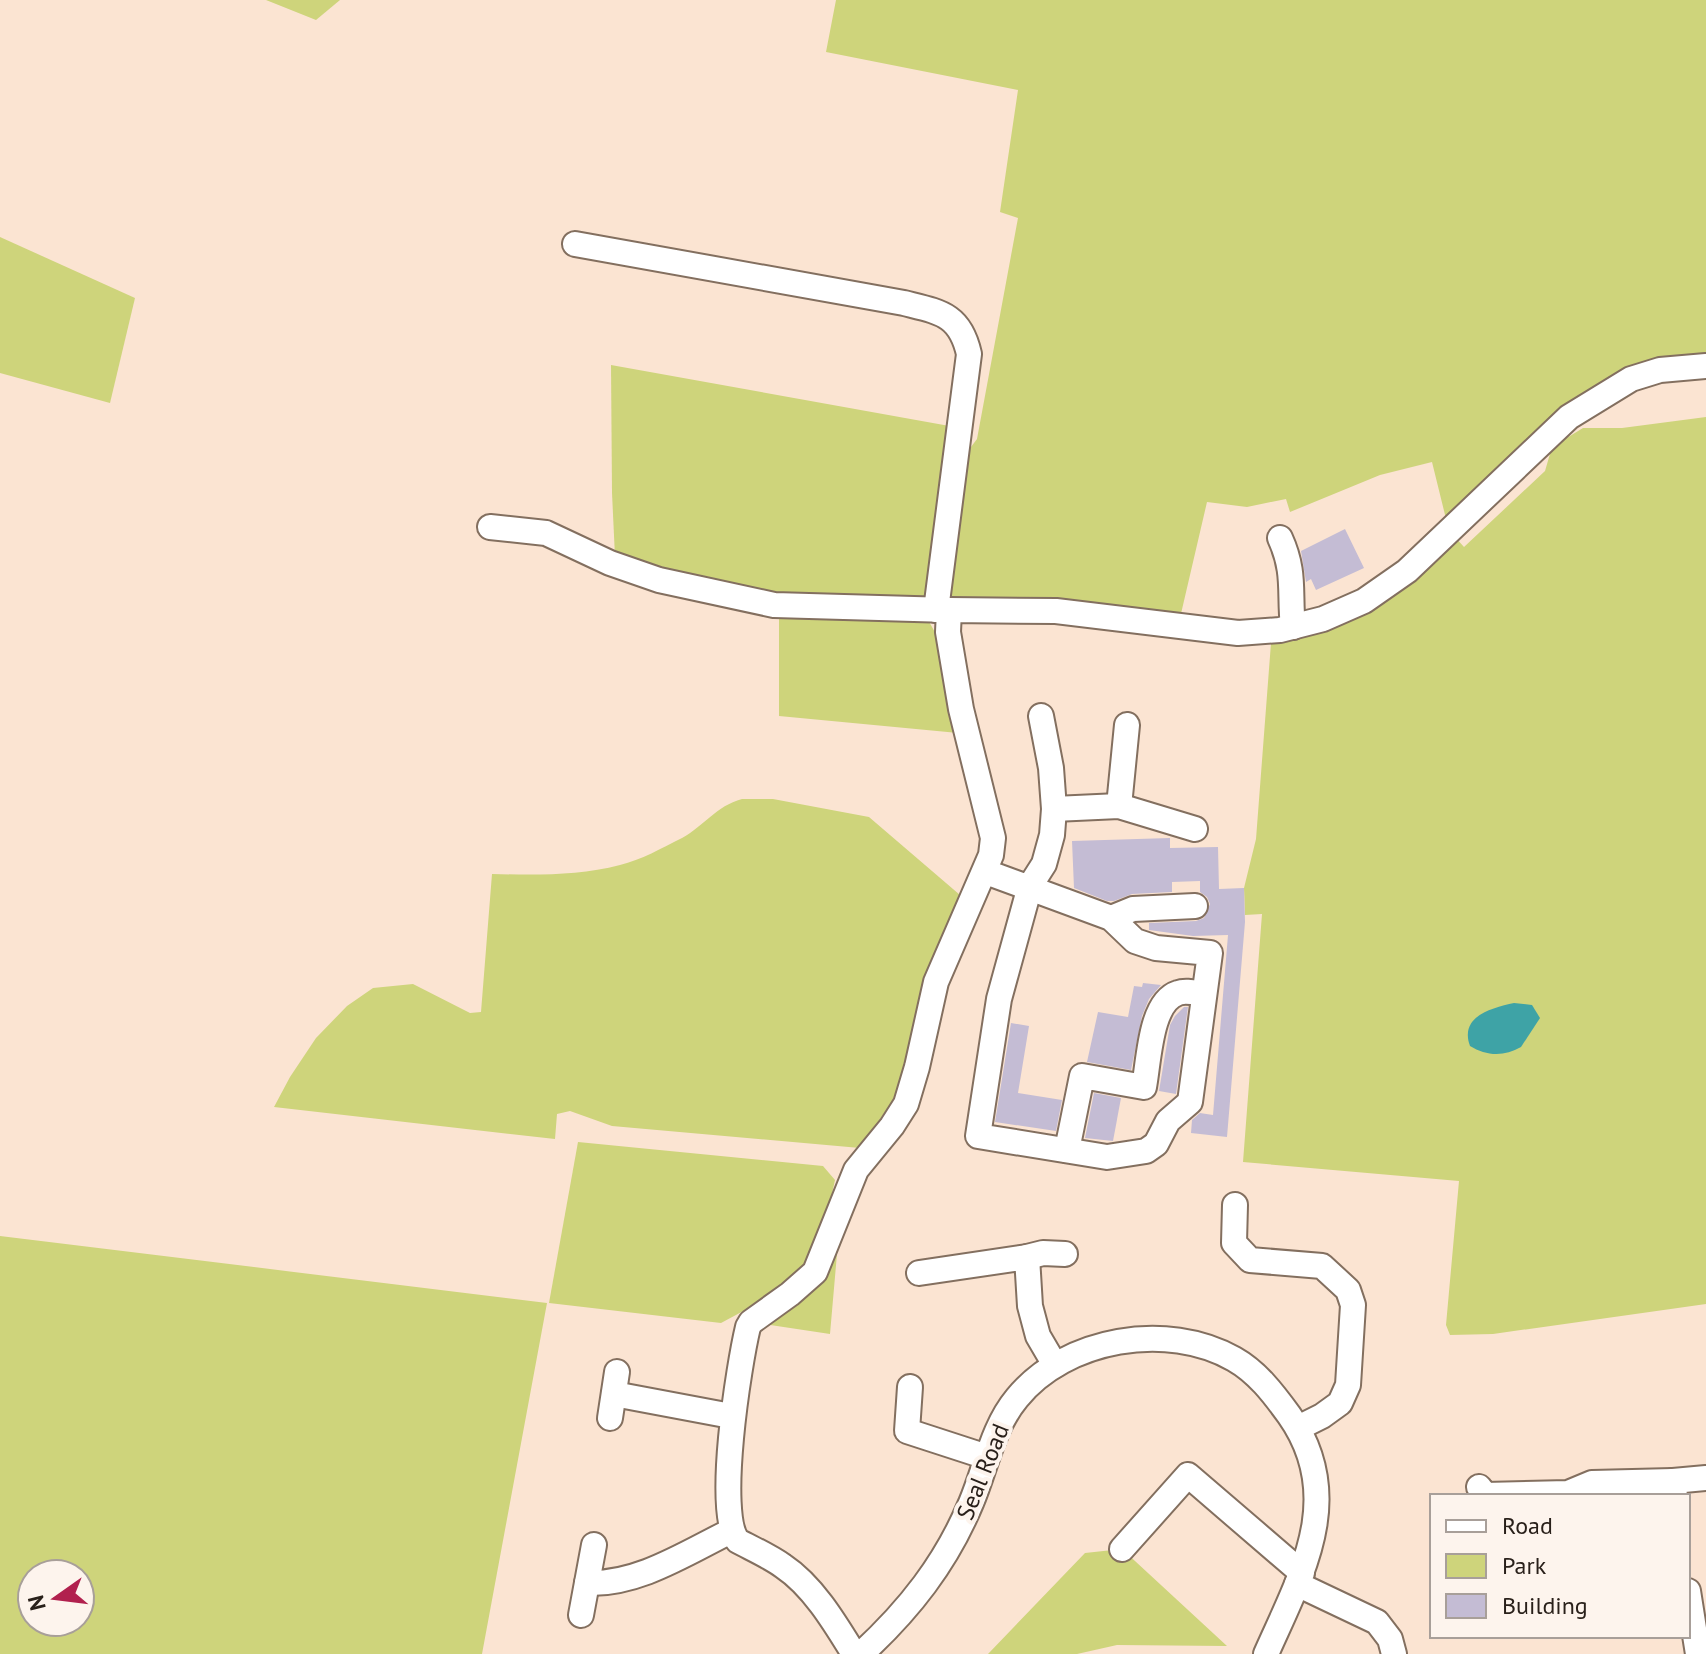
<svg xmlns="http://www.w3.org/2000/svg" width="1706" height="1654" font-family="'PT Sans',sans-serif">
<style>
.green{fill:#ced47b;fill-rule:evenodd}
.water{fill:#3ea3a6}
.building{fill:#c4bcd4}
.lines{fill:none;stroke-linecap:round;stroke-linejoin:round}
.minor-casing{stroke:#836f5f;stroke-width:28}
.minor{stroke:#fff;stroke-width:24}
.labels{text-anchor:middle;stroke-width:8;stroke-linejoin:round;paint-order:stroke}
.street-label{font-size:24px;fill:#29201a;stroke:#fdf4ed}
</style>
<rect width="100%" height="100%" fill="#fbe4d2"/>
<g class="green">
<path d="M 266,0 L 340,0 L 316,20 Z"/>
<path d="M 836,0 L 1706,0 L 1706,361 L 1646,369 L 1448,527 L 1432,462 L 1380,475 L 1290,512 L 1286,499 L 1247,507 L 1207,502 L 1180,618 L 945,601 L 965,455 L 977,439 L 1018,218 L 1000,212 L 1018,90 L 826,52 Z"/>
<path d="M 0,237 L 135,298 L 110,403 L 0,373 Z"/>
<path d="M 611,365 L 955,427 L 932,592 L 924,599 L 764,595 L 615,557 L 612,493 Z"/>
<path d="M 1706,417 L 1706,1304 L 1493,1334 L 1450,1335 L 1446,1325 L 1459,1181 L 1243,1162 L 1262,914 L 1245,915 L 1244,888 L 1256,839 L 1271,643 L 1311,633 L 1455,537 L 1464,547 L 1545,471 L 1552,447 L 1583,428 L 1622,428 Z"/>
<path d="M 779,614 L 928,620 L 936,634 L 958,733 L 779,716 Z"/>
<path d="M 742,799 L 773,799 L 869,817 L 960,895 L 930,969 L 901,1089 L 860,1148 L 612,1126 L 570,1111 L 557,1114 L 555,1139 L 274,1107 L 290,1077 L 316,1038 L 347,1006 L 373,988 L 413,984 L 470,1013 L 481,1012 L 492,874 C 535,875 578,876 620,865 C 641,860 662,848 682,838 C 704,826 716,806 742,799 Z"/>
<path d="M 578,1142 L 823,1166 L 835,1180 L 825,1226 L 813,1256 L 800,1274 L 762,1301 L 721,1323 L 549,1303 Z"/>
<path d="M 841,1208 L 830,1334 L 751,1322 L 790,1294 Z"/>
<path d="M 0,1236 L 547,1303 L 482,1654 L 0,1654 ZM 32,1574 L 80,1574 L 80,1622 L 32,1622 Z"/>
<path d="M 1122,1549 L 1227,1646 L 1117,1645 L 1077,1654 L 988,1654 L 1085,1553 Z"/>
</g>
<path class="water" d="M 1514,1003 L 1532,1005 L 1540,1018 L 1521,1047 C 1504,1057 1486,1056 1470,1046 C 1459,1016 1492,1008 1514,1003 Z"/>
<g class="building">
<path d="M 1345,529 L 1364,568 L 1316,590 L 1311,579 L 1306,582 L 1301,551 Z"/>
<path d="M 1170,838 L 1170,848 L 1218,847 L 1219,889 L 1244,888 L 1245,922 L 1227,1137 L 1191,1133 L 1192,1120 L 1200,1113 L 1213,1115 L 1228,935 L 1193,936 L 1149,930 L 1149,923 L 1196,921 L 1204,918 L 1210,904 L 1207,897 L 1200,892 L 1200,881 L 1172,882 L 1172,892 L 1132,894 L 1114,901 L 1107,901 L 1074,888 L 1072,841 Z"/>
<path d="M 1143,983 L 1161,985 L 1149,999 L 1142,1016 L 1131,1070 L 1087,1062 L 1098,1012 L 1128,1017 L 1134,986 L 1142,987 Z"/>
<path d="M 1184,1007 L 1188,1007 L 1176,1094 L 1159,1091 L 1170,1025 L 1175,1016 Z"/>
<path d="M 1011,1023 L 1029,1026 L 1018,1093 L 1062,1100 L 1056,1131 L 995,1122 Z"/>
<path d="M 1094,1093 L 1121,1098 L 1113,1141 L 1085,1138 Z"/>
</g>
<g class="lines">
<g class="minor-casing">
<g id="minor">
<path d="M 575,244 L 904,303 C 940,312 960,314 969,354 L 936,610"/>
<path d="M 490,527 L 546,533 L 610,563 L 659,580 L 774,605 L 949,610"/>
<path d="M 1280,538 C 1296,573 1289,593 1293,627"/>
<path d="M 1119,806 L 1127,725"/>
<path d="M 1054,809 L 1119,806 L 1195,829"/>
<path d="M 986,872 L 1111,918 L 1135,941 L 1156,948 L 1210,953 L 1190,1102 L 1168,1121 L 1156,1144 L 1146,1151 L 1107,1157 L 978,1136 L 999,999 L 1030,886 L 1044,864 L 1052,835 L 1054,809 L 1051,768 L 1041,716"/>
<path d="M 1111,918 L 1133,909 L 1195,906"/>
<path d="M 1067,1150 L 1082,1076 L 1144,1087 C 1149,1061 1150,1002 1178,993 C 1186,990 1196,993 1204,994"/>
<path d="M 1235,1205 L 1234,1243 L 1250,1260 L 1322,1266 L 1348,1290 L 1353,1305 L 1348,1385 L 1340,1403 L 1322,1416 L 1298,1428"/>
<path d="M 1027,1257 L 1043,1253 L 1065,1254"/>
<path d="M 919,1273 L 1027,1257 L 1030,1306 L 1038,1336 L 1055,1365"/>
<path d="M 910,1387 L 907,1431 L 987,1457"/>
<path d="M 614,1394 L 731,1416"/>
<path d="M 610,1418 L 617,1372"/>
<path d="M 1673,1481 L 1706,1478"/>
<path d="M 1479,1487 L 1485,1495 L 1568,1493 L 1592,1483 L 1673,1481 L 1675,1496"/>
<path d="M 1122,1549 L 1188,1475 L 1302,1573"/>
<path d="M 587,1583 C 638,1585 686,1553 731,1531"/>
<path d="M 1297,1584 L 1377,1622 L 1390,1639 L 1394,1654"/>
<path d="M 1688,1591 L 1698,1654"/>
<path d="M 581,1615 L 594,1545"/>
<path d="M 854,1654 C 835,1623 813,1586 783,1566 C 769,1556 753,1549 738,1541 C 715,1515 739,1364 748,1327 L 751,1322 L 790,1294 L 815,1272 L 856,1170 L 892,1126 L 906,1104 L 917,1067 L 936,982 L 991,855 L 993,838 L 961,709 L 948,632 L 949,610 L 1056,611 L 1238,633 L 1280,630 L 1323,619 L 1364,601 L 1407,571 L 1569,417 L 1631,379 L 1660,370 L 1706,366"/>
<path d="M 861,1654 C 909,1610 946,1563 971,1503 C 986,1468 992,1428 1017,1398 C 1066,1338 1167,1321 1234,1359 C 1257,1372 1273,1393 1289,1415 C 1347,1497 1301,1575 1266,1654"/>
</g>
</g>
<use href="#minor" class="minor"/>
</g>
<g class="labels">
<g class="street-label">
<text transform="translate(983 1472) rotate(-68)" y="8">Seal Road</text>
</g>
</g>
<rect x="1430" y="1494" width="260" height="144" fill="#fdf4ed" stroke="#a89f99" stroke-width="2"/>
<rect x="1446" y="1520" width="40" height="12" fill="#ffffff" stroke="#a89f99" stroke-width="2"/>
<text x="1502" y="1534" font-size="24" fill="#29201a">Road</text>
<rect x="1446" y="1554" width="40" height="24" fill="#ced47b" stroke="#a89f99" stroke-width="2"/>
<text x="1502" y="1574" font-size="24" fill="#29201a">Park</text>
<rect x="1446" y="1594" width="40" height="24" fill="#c4bcd4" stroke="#a89f99" stroke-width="2"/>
<text x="1502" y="1614" font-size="24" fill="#29201a">Building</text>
<g transform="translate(56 1598) rotate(256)"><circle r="38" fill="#fdf4ed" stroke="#a89f99" stroke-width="2"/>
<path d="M0-6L14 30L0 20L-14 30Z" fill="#b1204e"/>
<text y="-12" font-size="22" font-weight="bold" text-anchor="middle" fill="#29201a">N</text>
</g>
</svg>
